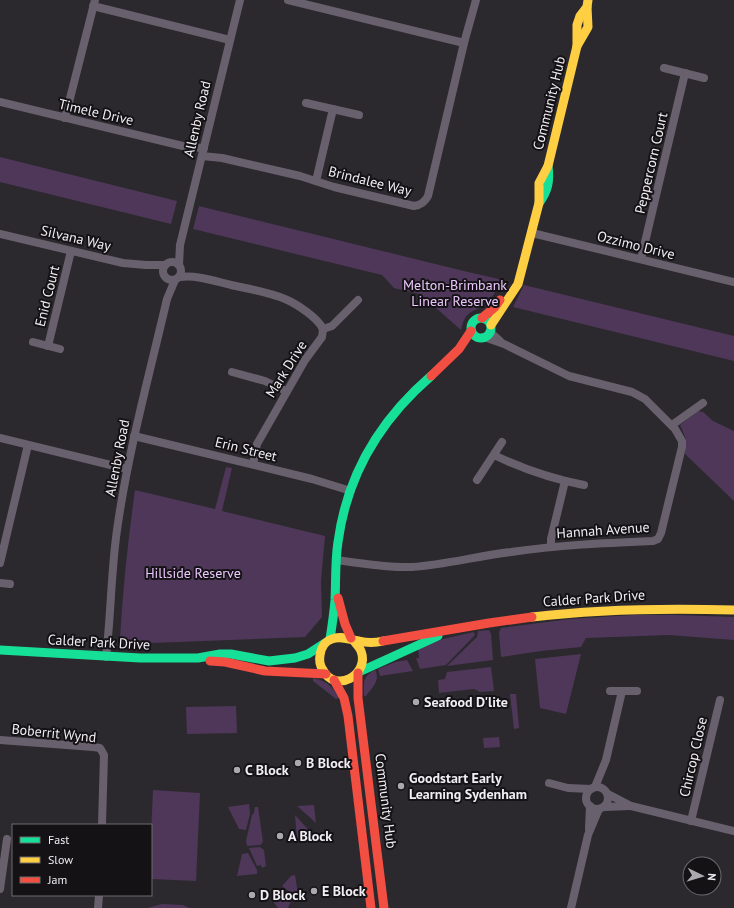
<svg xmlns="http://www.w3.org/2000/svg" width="734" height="908" font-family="'PT Sans',sans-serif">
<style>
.green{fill:#4e3759}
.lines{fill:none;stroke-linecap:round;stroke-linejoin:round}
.street{stroke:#69606e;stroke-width:8}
.fast{stroke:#16e098;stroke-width:9}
.slow{stroke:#ffcf43;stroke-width:9}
.jam{stroke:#f24e42;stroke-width:9}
.poi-dot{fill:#aca9ae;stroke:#141215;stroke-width:1.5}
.labels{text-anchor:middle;stroke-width:4;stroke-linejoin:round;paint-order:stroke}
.street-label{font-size:14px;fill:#f1eef3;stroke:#141215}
.park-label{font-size:14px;fill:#eac7fc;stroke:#141215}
.poi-label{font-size:14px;font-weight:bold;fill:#f1eef3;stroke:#141215;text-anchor:start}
</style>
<rect width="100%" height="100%" fill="#2b292d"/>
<g class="green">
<path d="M 0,157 L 177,201 L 171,224 L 0,182 Z"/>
<path d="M 199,206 L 464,271 L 503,280 C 498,287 494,296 488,301 C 475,315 466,306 461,330 L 420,294 L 394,288 L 382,275 L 193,229 Z"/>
<path d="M 524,285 L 734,336 L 734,361 L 513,307 Z"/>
<path d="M 698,411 L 703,412 L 713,421 L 734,431 L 734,501 L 685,454 L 686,439 L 680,425 Z"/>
<path d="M 226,467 L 232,468 L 222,511 L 325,536 L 321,581 L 322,617 L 305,637 L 126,644 L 120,638 C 123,588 128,539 135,490 L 215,509 Z"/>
<path d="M 633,615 L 676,615 L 734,617 L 734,640 L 669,635 L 586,638 L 581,647 L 541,651 L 501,657 L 499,632 L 501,628 L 570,619 Z"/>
<path d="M 489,630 L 491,634 L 493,660 L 447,666 L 477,637 L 478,631 Z"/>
<path d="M 474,632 L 475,635 L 446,665 L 420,669 L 416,658 L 419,658 L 418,649 L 443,639 Z"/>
<path d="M 581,654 L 566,714 L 540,708 L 535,659 Z"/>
<path d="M 407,660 L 413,671 L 380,676 L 378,669 L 395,662 Z"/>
<path d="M 491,667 L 494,691 L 480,692 L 474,689 L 439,693 L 438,680 L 445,679 L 447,672 Z"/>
<path d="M 375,670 C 381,680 372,688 366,696 L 364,696 C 364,682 362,677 375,670 Z"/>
<path d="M 313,678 C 327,681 332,686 339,698 L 336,699 L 313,681 Z"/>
<path d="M 510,694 L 516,694 L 519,728 L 514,729 Z"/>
<path d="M 236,706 L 237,733 L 187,734 L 186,707 Z"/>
<path d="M 499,737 L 500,747 L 484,748 L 483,738 Z"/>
<path d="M 153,790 L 200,793 L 196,881 L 151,879 L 151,834 Z"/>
<path d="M 249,804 L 250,814 L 246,830 L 239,829 L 228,807 Z"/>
<path d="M 314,805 L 316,823 L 297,806 Z"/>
<path d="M 255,807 L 258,807 L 263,842 L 260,845 L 247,846 L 246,841 L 252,815 L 254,813 Z"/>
<path d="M 295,815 L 315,837 L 297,839 Z"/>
<path d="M 260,847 L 264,850 L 266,866 L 262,868 L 261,865 L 257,866 L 249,848 Z"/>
<path d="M 248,853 L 257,870 L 257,874 L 237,876 L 242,854 Z"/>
<path d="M 295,875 L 298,894 L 292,894 L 282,886 L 291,876 Z"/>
<path d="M 290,897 L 292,899 L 288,908 L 278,908 L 272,900 L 272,899 Z"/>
<path d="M 162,904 L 183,905 L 189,908 L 147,908 Z"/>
</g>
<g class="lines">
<g class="street">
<path d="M 288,0 L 464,43"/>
<path d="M 93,6 L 230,40"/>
<path d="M 664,68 L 704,78"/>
<path d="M 0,102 L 187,147 L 204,148"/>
<path d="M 306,103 L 359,115"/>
<path d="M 65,118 L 95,0"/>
<path d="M 202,156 L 222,158 L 300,176 L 334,187 L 414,206 C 421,205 425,202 428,196 L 464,43 L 476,0"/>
<path d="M 316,181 L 333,109"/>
<path d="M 532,233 L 734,282"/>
<path d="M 0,234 L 123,263 L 146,265 L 165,265"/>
<path d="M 641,259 L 685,73"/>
<circle cx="172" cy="271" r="9"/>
<path d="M 179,265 L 180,245 L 240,0"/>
<path d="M 180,277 C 197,275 214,281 231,285 C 249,289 268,292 285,299 C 297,304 318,318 323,329"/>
<path d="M 490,332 L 500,341"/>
<path d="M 33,342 L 60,349"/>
<path d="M 48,346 L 71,251"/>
<path d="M 232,372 L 265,381 L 286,391"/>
<path d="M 672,425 L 703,403"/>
<path d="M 134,436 L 312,479 L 351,491"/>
<path d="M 0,438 L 127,469"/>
<path d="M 494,455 C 523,469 552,479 584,485"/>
<path d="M 253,464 L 257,444 L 305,360 L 322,337 L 323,329 L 332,326 L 358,300"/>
<path d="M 477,480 L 502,442"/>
<path d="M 551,547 L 551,539 L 565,481"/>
<path d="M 336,560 C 361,563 386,568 412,567 C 445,565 477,556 511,552 C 558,545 605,543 653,541 L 658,539 L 661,533 L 682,447 L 682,441 L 675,429 L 645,399 L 632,392 L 569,376 L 504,344 L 484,337"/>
<path d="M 0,563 L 28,445"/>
<path d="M 0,583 L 10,584"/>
<path d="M 106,657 C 111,615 111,572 117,530 C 128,452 149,376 167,299 L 175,280"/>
<path d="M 610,691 L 637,691"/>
<path d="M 0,740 L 93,747 L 100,748 L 104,755 L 102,825"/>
<path d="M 549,783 L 568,788 L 591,789"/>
<circle cx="597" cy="798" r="11"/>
<path d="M 595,787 L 606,760 L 622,691"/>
<path d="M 608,794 L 631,806 L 734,831"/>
<path d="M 604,807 L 630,806"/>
<path d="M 691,821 L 720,700"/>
<path d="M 589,829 L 590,806"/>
<path d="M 0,889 L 7,839"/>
<path d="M 98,908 L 99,895"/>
<path d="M 571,908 L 588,835 L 599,809"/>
</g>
<g class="fast">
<path d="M 539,203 C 548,191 550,181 548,166"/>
<circle cx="481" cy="328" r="10"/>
<path d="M 330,639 C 332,626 334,613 335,600 C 336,580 335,561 338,542 C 347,475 380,420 431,376"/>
<path d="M 0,650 L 140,658 L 198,658 L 220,654 L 231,654 L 269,661 L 295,658 L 308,654 L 325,643"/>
<path d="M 359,672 L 438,636"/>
</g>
<g class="slow">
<path d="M 577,46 L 588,27 L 587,7"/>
<path d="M 491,325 L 518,284 L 539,203 L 539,183 L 548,166 L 577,46 L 577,25 L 580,16 L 587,7 L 588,0"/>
<path d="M 532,617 C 599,609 666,608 734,610"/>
<path d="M 354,641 C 356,644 360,648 361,651 C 370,675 335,694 323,670 C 320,666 319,661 320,655 C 321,648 325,641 332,639 C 341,635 350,640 359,641 C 367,643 375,643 383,641"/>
</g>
<g class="jam">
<path d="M 482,318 L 495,307 L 500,300"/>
<path d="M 431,376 L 459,349 L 471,331"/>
<path d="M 338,598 L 345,624 L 351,638"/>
<path d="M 383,641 L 489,623 L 532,617"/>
<path d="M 210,661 L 225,662 L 265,671 L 326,674"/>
<path d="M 358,673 L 358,698 L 384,908"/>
<path d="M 334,680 L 344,698 L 348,716 L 371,908"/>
</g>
</g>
<g class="poi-dot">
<circle cx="416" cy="702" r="4"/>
<circle cx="298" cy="763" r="4"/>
<circle cx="237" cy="770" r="4"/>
<circle cx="401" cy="786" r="4"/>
<circle cx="280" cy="836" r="4"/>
<circle cx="314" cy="891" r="4"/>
<circle cx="252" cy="895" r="4"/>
</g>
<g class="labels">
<g class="street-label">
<text transform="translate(549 103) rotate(-76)" y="5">Community Hub</text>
<text transform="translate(96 112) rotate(13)" y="5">Timele Drive</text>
<text transform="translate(197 119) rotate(-77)" y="5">Allenby Road</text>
<text transform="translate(651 163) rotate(-77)" y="5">Peppercorn Court</text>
<text transform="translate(370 181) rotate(14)" y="5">Brindalee Way</text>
<text transform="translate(76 238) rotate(13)" y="5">Silvana Way</text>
<text transform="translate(636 245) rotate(14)" y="5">Ozzimo Drive</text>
<text transform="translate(47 296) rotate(-76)" y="5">Enid Court</text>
<text transform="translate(286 369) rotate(-58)" y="5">Mark Drive</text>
<text transform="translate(246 449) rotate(14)" y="5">Erin Street</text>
<text transform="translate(117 458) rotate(-79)" y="5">Allenby Road</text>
<text transform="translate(603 530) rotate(-4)" y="5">Hannah Avenue</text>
<text transform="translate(594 598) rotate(-4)" y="5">Calder Park Drive</text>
<text transform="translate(99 642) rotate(3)" y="5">Calder Park Drive</text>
<text transform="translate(54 733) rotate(6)" y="5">Boberrit Wynd</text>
<text transform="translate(693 757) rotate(-77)" y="5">Chircop Close</text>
<text transform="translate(386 801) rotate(83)" y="5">Community Hub</text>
</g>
<g class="park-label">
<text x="455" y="290">Melton-Brimbank<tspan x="455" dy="16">Linear Reserve</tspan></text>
<text x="193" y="578">Hillside Reserve</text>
</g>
<g class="poi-label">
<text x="424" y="707">Seafood D'lite</text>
<text x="306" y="768">B Block</text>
<text x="245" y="775">C Block</text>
<text x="409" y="783">Goodstart Early<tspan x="409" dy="16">Learning Sydenham</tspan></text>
<text x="288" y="841">A Block</text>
<text x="322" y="896">E Block</text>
<text x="260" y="900">D Block</text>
</g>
</g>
<rect x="12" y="824" width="140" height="72" fill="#141215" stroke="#6c6a6e"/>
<rect x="20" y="837" width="20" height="6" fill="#16e098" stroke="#6c6a6e"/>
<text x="48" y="844" font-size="12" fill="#f1eef3">Fast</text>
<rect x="20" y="857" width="20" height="6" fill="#ffcf43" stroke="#6c6a6e"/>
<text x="48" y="864" font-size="12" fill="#f1eef3">Slow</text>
<rect x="20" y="877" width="20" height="6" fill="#f24e42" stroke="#6c6a6e"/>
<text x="48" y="884" font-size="12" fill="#f1eef3">Jam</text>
<g transform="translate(702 876) rotate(95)"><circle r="19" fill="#141215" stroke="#6c6a6e"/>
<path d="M0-3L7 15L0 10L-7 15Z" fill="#aca9ae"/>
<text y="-6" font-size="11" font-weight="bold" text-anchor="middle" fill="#f1eef3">N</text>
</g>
</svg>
